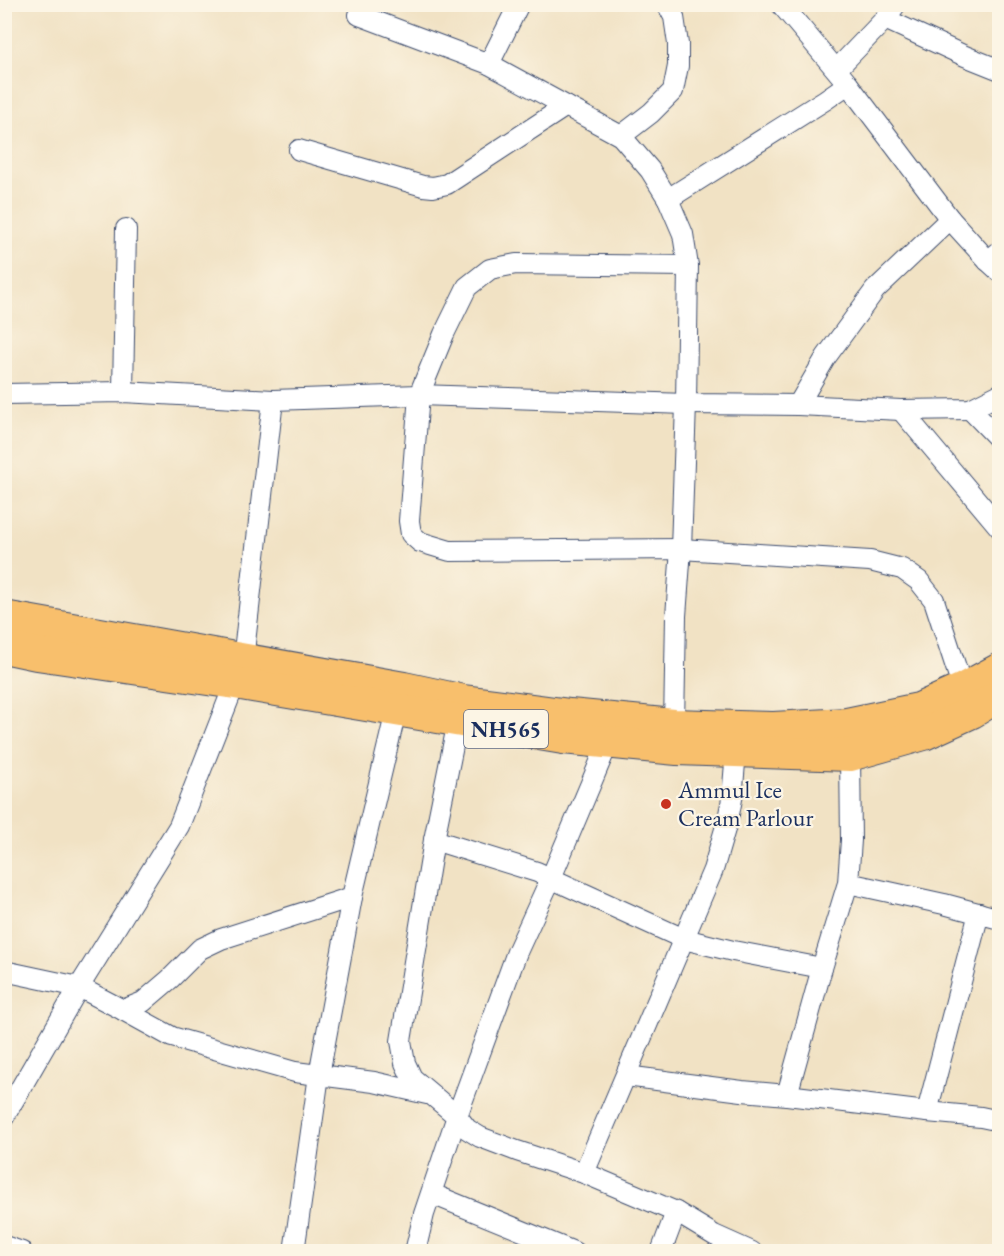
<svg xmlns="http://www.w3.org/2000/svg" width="1004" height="1256" font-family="'EB Garamond',serif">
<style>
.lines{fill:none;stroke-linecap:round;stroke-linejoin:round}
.minor-casing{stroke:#3b4a6d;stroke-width:22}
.trunk-casing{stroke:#3b4a6d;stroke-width:34}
.minor{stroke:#fff;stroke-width:20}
.trunk{stroke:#f8bf6c;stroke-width:32}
.poi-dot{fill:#c8321e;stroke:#fcf5e5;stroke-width:2}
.labels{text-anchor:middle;stroke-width:4.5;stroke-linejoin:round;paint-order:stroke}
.shield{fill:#fcf5e5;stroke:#5e6a86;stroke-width:1.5}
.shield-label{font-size:22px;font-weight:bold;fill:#1b2f5e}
.poi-label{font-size:24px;fill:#1b2f5e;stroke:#fcf5e5;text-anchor:start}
</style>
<rect width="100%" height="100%" fill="#fcf5e5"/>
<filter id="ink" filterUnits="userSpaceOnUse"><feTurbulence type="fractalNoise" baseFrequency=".0167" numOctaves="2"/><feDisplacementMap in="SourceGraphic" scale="12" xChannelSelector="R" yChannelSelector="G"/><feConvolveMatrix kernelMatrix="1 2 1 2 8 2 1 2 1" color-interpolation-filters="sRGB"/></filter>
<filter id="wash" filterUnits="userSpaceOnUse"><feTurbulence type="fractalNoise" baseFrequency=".008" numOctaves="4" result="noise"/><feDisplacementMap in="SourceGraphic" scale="24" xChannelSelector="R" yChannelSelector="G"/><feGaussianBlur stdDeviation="1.35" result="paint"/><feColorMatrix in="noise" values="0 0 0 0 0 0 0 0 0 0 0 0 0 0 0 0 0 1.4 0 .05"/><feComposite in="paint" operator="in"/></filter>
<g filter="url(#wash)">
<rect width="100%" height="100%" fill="#f1e2c4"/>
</g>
<g filter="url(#ink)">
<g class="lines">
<g class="minor-casing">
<g id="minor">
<path d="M 781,4 L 848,84 L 950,219"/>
<path d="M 896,4 L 885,19 L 965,56 L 1000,70"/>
<path d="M 359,15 L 489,64 L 621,136 L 650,170 L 668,199 L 683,234 L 688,266 L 686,404 L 681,549 L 676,616 L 674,725"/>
<path d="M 489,64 L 519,4"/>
<path d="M 837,69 L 885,19"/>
<path d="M 621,136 L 651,113 L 673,91 L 678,66 L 678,44 L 674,17 L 667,4"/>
<path d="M 299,150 L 423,186 L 433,187 L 447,184 L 566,106"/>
<path d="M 668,199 L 825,100 L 848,84"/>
<path d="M 1000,251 L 988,261 L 1000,272"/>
<path d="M 688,266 L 516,264 L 490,269 L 467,287 L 444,334 L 419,395 L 409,521 L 411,534 L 420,542 L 450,551 L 681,549 L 870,561 L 902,569 L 919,581 L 934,600 L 963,689"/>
<path d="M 123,392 L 126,229"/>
<path d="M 4,394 L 123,392 L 273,400 L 419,395 L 686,404 L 798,405 L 901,410 L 970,409 L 1000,394"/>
<path d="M 798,405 L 826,357 L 875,290 L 950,219 L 988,261"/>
<path d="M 970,409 L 1000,440"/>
<path d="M 901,410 L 1000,528"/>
<path d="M 243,660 L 273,400"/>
<path d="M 235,683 L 179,826 L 79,987 L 123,1010 L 143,1002 L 170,979 L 200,949 L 221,939 L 352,897 L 396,711"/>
<path d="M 608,743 L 551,878 L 517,952 L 457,1116 L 467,1129 L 480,1137 L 517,1151 L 584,1173 L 676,1212 L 714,1235 L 752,1252"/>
<path d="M 434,840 L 537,872 L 684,939 L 733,951 L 822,968"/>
<path d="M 848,883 L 944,904 L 1000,919"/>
<path d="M 4,971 L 79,987 L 4,1117"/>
<path d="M 123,1010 L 172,1037 L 295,1072 L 374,1082 L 427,1094"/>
<path d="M 626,1076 L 742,1091 L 787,1095 L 927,1112 L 981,1117 L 1000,1121"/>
<path d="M 787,1095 L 822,968 L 848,883 L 851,840 L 850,755"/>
<path d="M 927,1112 L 979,913"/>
<path d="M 584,1173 L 713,870 L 728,819 L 732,799 L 736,751"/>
<path d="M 432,1194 L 574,1252"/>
<path d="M 4,1246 L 22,1252"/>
<path d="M 294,1252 L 319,1075 L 352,897"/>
<path d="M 415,1252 L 424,1214 L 457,1116 L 412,1078 L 405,1063 L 401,1041 L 434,840 L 458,721"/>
<path d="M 661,1252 L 676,1212"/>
</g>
</g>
<g class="trunk-casing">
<g id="trunk">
<path d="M 4,617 L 404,688 L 464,701 L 570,715 L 674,725 L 773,728 L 847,724 L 919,709 L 963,689 L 1000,669"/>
<path d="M 4,647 L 37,654 L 235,683 L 563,738 L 677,749 L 850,755 L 924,734 L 972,712 L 1000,695"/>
</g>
</g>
<use href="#minor" class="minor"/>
<use href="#trunk" class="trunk"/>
</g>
</g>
<circle class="poi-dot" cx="666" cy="804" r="6"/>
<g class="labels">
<rect class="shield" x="464" y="710" width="84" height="38" rx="4.5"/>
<g class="shield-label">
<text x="506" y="737">NH565</text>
</g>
<g class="poi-label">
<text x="678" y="798">Ammul Ice<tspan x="678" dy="28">Cream Parlour</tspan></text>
</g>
</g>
<rect width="1004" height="1256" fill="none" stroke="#fcf5e5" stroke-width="24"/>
</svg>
